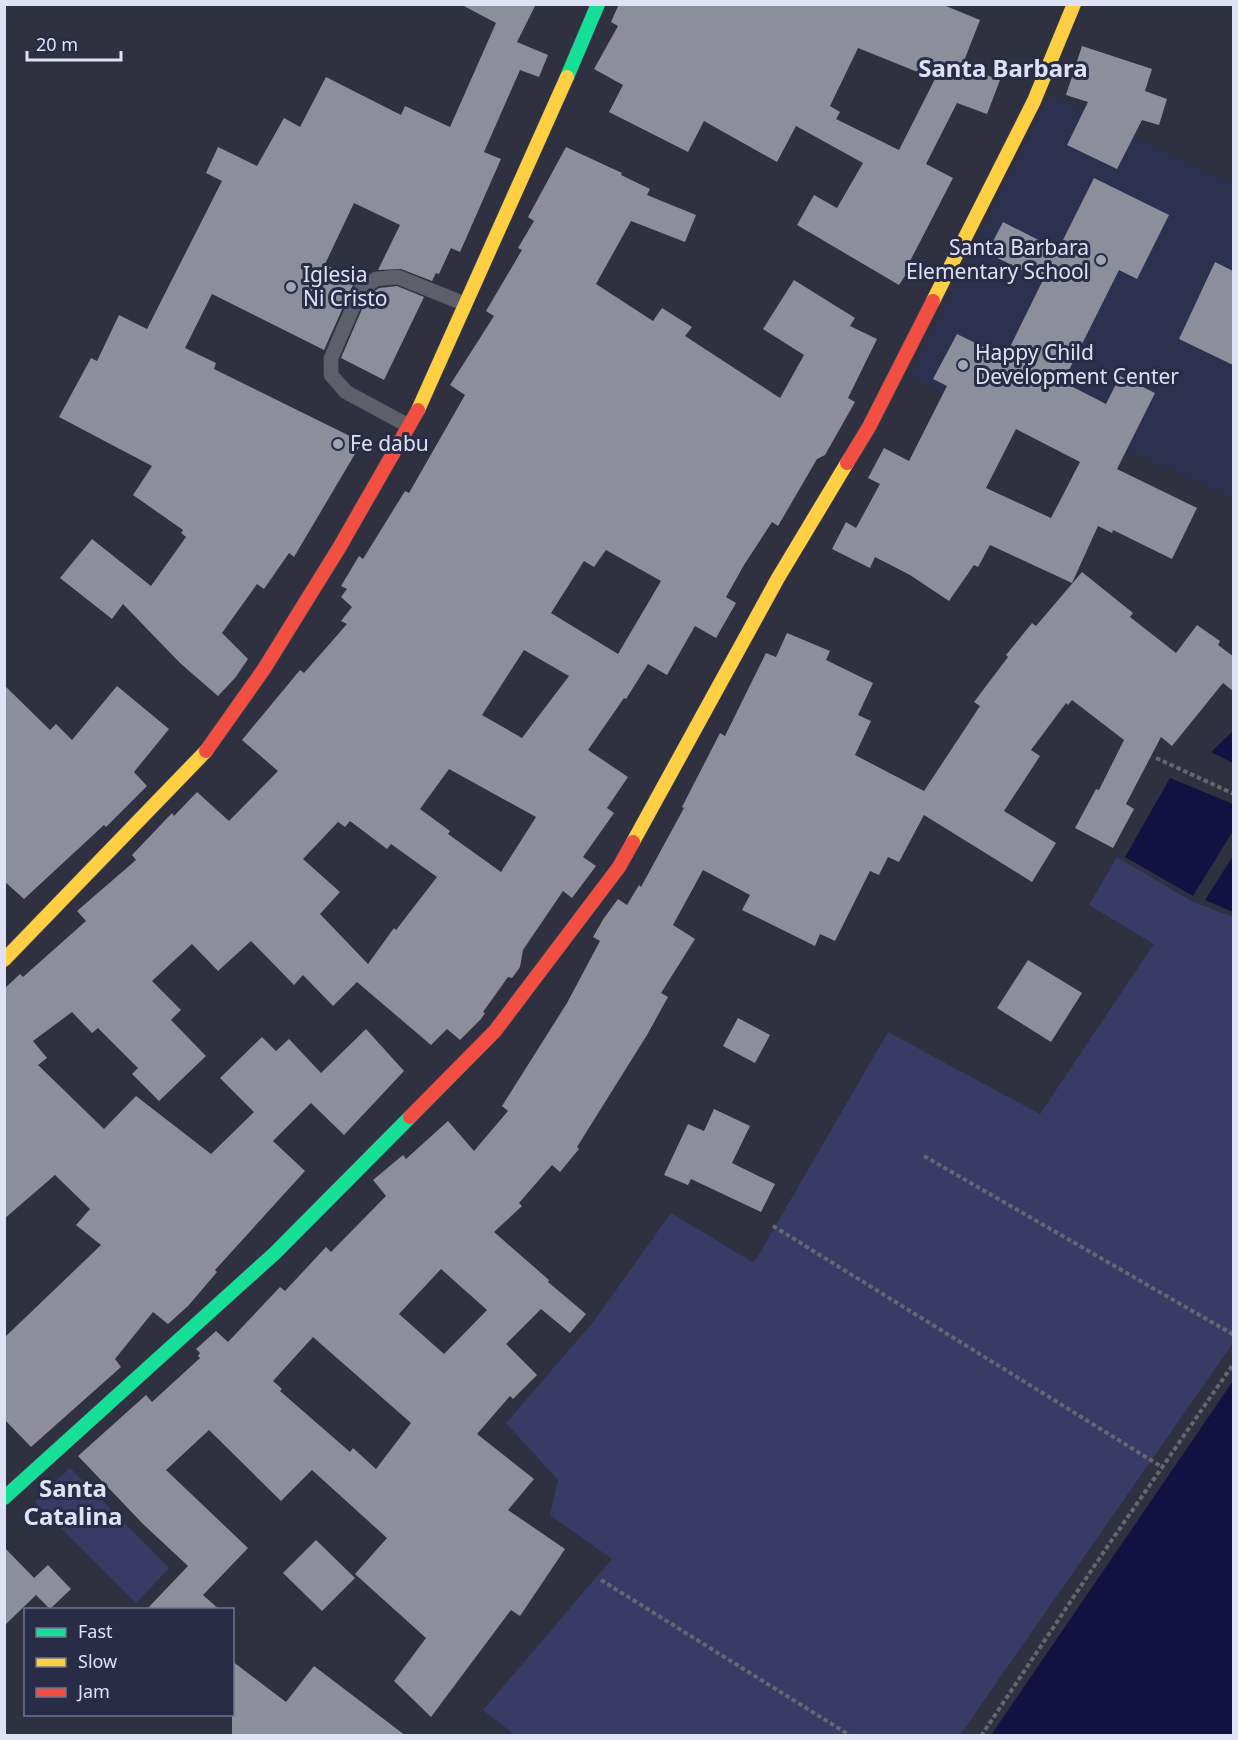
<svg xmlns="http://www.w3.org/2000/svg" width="1238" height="1740" font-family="'Noto Sans',sans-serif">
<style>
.built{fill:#2c314f}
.green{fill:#373b66}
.water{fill:#131141}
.building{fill:#8c8e9c;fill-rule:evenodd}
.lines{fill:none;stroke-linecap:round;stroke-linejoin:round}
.lane-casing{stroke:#4c4f5b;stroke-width:15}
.fast-casing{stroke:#4c4f5b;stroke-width:15}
.slow-casing{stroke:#4c4f5b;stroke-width:15}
.jam-casing{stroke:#4c4f5b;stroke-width:15}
.path{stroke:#656670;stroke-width:4;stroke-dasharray:4.5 3;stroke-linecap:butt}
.lane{stroke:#5d5f6a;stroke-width:14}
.fast{stroke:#16e098;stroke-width:14}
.slow{stroke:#ffcf43;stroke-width:14}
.jam{stroke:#f24e42;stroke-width:14}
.poi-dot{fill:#a1a4b5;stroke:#282c47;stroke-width:2}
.labels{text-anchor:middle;stroke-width:6;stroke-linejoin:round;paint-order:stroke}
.poi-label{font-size:21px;fill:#dfe2f4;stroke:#282c47;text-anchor:start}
.quarter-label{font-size:24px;font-weight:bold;fill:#dfe2f4;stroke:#282c47}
</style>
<rect width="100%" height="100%" fill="#2f3140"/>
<path class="built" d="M 1050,95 L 1233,184 L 1233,499 L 1076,425 L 1061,453 L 910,377 Z"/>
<g class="green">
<path d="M 1117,857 L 1191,901 L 1233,917 L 1233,1343 L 960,1735 L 515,1735 L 483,1710 L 612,1559 L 550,1515 L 558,1480 L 506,1423 L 594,1321 L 671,1213 L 754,1263 L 888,1032 L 1040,1114 L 1154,944 L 1089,905 Z"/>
<path d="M 70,1468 L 169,1568 L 136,1603 L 35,1502 Z"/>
</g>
<g class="water">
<path d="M 1233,731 L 1233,763 L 1211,752 Z"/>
<path d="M 1170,778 L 1233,804 L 1233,831 L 1193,896 L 1125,857 Z"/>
<path d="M 1233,856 L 1233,912 L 1205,900 Z"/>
<path d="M 1233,1381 L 1233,1735 L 991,1735 Z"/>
</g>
<g class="building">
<path d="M 460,4 L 536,4 L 517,42 L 548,55 L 539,77 L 520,70 L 484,152 L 501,159 L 460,252 L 451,248 L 439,274 L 436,273 L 432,281 L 401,269 L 378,270 L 400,225 L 354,203 L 325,264 L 357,281 L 353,285 L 324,350 L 212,294 L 185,348 L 216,363 L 214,369 L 362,442 L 294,557 L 289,553 L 264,589 L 257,584 L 222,633 L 248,659 L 235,678 L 218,696 L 180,663 L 123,604 L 112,619 L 60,578 L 92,539 L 151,586 L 186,537 L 181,533 L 183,530 L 133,495 L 152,466 L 59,417 L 91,358 L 97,361 L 119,315 L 147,329 L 222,181 L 206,173 L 218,147 L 257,166 L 284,118 L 300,127 L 326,77 L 401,115 L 405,106 L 450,127 L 496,23 Z"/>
<path d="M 619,4 L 941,4 L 980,20 L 962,66 L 1000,80 L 987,114 L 957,103 L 926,164 L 953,178 L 909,263 L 912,265 L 899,285 L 797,225 L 814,195 L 837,208 L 863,163 L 796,126 L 777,162 L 704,121 L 688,152 L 609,112 L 623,85 L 594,69 L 618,26 L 611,22 ZM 858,48 L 935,79 L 899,150 L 836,119 L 840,112 L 830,106 Z"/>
<path d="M 1082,46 L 1152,69 L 1145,91 L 1167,99 L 1159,125 L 1142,120 L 1117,169 L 1067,145 L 1088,102 L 1066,95 Z"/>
<path d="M 566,147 L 622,173 L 621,175 L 650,189 L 647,195 L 696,215 L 685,242 L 631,221 L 596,284 L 653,321 L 662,308 L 692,327 L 685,336 L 780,398 L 804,355 L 763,329 L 794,280 L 855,318 L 850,326 L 877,339 L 848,398 L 855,402 L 825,455 L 817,459 L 778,526 L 772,522 L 744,565 L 726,597 L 736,603 L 716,638 L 695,626 L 667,675 L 648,664 L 626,699 L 624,698 L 588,750 L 628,777 L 607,808 L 614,813 L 583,857 L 596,866 L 572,898 L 563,891 L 523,950 L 520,967 L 512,978 L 508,977 L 483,1012 L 485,1013 L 481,1019 L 460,1040 L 447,1029 L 431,1045 L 357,982 L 333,1006 L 303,975 L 294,985 L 251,941 L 218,971 L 192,944 L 152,981 L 181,1010 L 171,1020 L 206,1056 L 159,1101 L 132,1074 L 138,1068 L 98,1028 L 92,1033 L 72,1012 L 33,1041 L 47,1058 L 38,1065 L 104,1129 L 136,1096 L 211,1154 L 254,1112 L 220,1078 L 262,1037 L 276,1051 L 289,1039 L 321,1073 L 366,1029 L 404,1071 L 344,1135 L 311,1103 L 273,1141 L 305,1171 L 215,1270 L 217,1272 L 188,1306 L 168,1324 L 153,1312 L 115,1359 L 121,1367 L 31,1447 L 4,1419 L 4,1338 L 101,1245 L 76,1225 L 90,1209 L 55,1175 L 4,1219 L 4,989 L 20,974 L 23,977 L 86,921 L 77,911 L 136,860 L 132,855 L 172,813 L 174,816 L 197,792 L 229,821 L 278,771 L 242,740 L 300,670 L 304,673 L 347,624 L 341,621 L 352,607 L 341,597 L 347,589 L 341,586 L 359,556 L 363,559 L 405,491 L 409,493 L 465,395 L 450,385 L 494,316 L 486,311 L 522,250 L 518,248 L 534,221 L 528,217 ZM 606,550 L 661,581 L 618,654 L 551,613 L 584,561 L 594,567 ZM 524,650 L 569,676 L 522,738 L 482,715 ZM 449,769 L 536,817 L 501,872 L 448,834 L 450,831 L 420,809 ZM 350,821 L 387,849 L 391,844 L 437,877 L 396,930 L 394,928 L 368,964 L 320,914 L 340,892 L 303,859 L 338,822 L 345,827 Z"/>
<path d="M 1094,178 L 1169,215 L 1137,279 L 1119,270 L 1063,382 L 1106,404 L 1120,376 L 1155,393 L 1117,469 L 1197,508 L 1172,559 L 1113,530 L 1112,533 L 1098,526 L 1072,583 L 990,545 L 978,567 L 974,565 L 949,601 L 910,575 L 875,557 L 870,568 L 832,549 L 846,522 L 856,528 L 880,484 L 868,478 L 884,448 L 909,461 L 947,386 L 933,379 L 957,334 L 994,352 L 997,348 L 1007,353 L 1043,280 L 987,253 L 1003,222 L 1058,250 ZM 1016,429 L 1080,462 L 1051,518 L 986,488 Z"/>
<path d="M 1215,262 L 1233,271 L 1233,365 L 1179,339 Z"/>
<path d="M 397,286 L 424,297 L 384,380 L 341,358 L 368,295 L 379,288 Z"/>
<path d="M 1082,572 L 1133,613 L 1130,617 L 1176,653 L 1197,625 L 1220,641 L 1218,645 L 1233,656 L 1233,691 L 1223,683 L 1172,746 L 1161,737 L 1126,804 L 1134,809 L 1113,848 L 1075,828 L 1096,789 L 1099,790 L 1124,740 L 1072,700 L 1068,705 L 1066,703 L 1031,750 L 1040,756 L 1004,811 L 1056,843 L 1032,882 L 924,815 L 899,862 L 888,857 L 879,875 L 870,871 L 835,941 L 820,934 L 815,946 L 742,910 L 750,895 L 703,870 L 673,925 L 695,939 L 661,993 L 668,997 L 647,1035 L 577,1147 L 579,1149 L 560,1172 L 552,1165 L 519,1203 L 522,1206 L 494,1232 L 549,1280 L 548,1282 L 586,1314 L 570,1333 L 541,1309 L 506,1344 L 537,1375 L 513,1399 L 510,1396 L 477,1434 L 534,1479 L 508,1510 L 565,1549 L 520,1616 L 511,1610 L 431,1717 L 394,1681 L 426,1638 L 355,1574 L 387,1538 L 312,1470 L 281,1501 L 209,1430 L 166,1470 L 248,1548 L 203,1595 L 220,1610 L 146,1610 L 188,1566 L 143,1524 L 78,1456 L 146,1395 L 152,1402 L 200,1358 L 198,1356 L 200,1353 L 196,1349 L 216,1331 L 228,1342 L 280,1287 L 285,1291 L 326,1247 L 331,1252 L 386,1196 L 373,1180 L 403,1155 L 406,1159 L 448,1121 L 474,1151 L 508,1111 L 502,1106 L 567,1003 L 600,941 L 593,937 L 604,918 L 618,899 L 627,905 L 639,885 L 641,887 L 684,808 L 682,807 L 720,733 L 725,736 L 766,653 L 776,657 L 787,633 L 830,651 L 826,660 L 873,683 L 858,715 L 871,721 L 855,755 L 924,791 L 980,706 L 974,702 L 1008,657 L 1006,655 L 1032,623 L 1036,626 ZM 441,1269 L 487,1310 L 444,1354 L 399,1314 ZM 313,1337 L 411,1423 L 376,1469 L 353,1448 L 350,1452 L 280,1391 L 282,1389 L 273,1381 Z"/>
<path d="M 4,685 L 50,730 L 56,724 L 72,740 L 117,686 L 169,729 L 134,772 L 147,786 L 106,827 L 104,825 L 24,899 L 4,881 Z"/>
<path d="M 1028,960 L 1082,993 L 1051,1042 L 997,1008 Z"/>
<path d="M 738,1018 L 770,1035 L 755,1063 L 723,1046 Z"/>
<path d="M 714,1109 L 750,1126 L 732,1163 L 775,1184 L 761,1212 L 691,1179 L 688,1185 L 664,1175 L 688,1124 L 704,1131 Z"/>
<path d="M 316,1540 L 355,1578 L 322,1611 L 283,1573 Z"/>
<path d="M 4,1547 L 34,1578 L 48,1565 L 71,1589 L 50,1609 L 36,1595 L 4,1626 Z"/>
<path d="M 232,1661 L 286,1702 L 314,1666 L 406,1736 L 232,1736 Z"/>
</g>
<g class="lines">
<g class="lane-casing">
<path id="lane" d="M 409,426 L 346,392 L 331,375 L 331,358 L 361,289 L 376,279 L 398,277 L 465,304"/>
</g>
<g class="fast-casing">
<g id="fast">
<path d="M 567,77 L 598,4"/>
<path d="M 4,1498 L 275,1253 L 410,1117"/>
</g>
</g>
<g class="slow-casing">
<g id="slow">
<path d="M 933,301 L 1034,101 L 1074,4"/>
<path d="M 418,410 L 567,77"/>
<path d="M 633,842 L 778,578 L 847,463"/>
<path d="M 4,960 L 206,751"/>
</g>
</g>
<g class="jam-casing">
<g id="jam">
<path d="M 847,463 L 869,427 L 933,301"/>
<path d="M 206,751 L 264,669 L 339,548 L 418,410"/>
<path d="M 410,1117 L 495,1031 L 619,867 L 633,842"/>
</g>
</g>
<g class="path">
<path d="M 1156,758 L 1234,794"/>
<path d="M 924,1156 L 1234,1335"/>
<path d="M 773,1226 L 1162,1467"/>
<path d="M 601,1580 L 851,1736"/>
<path d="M 981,1736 L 1105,1550 L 1234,1363"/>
</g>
<use href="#lane" class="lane"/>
<use href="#fast" class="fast"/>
<use href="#slow" class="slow"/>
<use href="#jam" class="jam"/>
</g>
<g class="poi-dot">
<circle cx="1101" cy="260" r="6"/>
<circle cx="291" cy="287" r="6"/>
<circle cx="963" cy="365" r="6"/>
<circle cx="338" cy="444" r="6"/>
</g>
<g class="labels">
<g class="poi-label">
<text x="1089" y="255" text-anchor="end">Santa Barbara<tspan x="1089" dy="24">Elementary School</tspan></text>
<text x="303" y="282">Iglesia<tspan x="303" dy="24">Ni Cristo</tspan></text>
<text x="975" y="360">Happy Child<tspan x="975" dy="24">Development Center</tspan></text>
<text x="350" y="451">Fe dabu</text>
</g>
<g class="quarter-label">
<text x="1003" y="77">Santa Barbara</text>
<text x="73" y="1497">Santa<tspan x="73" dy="28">Catalina</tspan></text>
</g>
</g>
<rect width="1238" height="1740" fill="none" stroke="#dfe2f4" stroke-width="12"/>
<rect x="24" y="1608" width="210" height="108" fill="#282c47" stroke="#71758c" stroke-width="1.5"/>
<rect x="36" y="1628" width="30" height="9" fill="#16e098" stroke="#71758c" stroke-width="1.5"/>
<text x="78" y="1638" font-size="18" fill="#dfe2f4">Fast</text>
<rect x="36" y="1658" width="30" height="9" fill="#ffcf43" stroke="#71758c" stroke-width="1.5"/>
<text x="78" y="1668" font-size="18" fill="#dfe2f4">Slow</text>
<rect x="36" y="1688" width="30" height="9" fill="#f24e42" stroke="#71758c" stroke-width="1.5"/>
<text x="78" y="1698" font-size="18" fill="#dfe2f4">Jam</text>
<path d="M27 51v9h94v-9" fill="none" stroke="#dfe2f4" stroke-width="3"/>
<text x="36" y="51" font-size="18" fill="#dfe2f4" stroke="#282c47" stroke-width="4.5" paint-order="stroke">20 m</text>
</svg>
